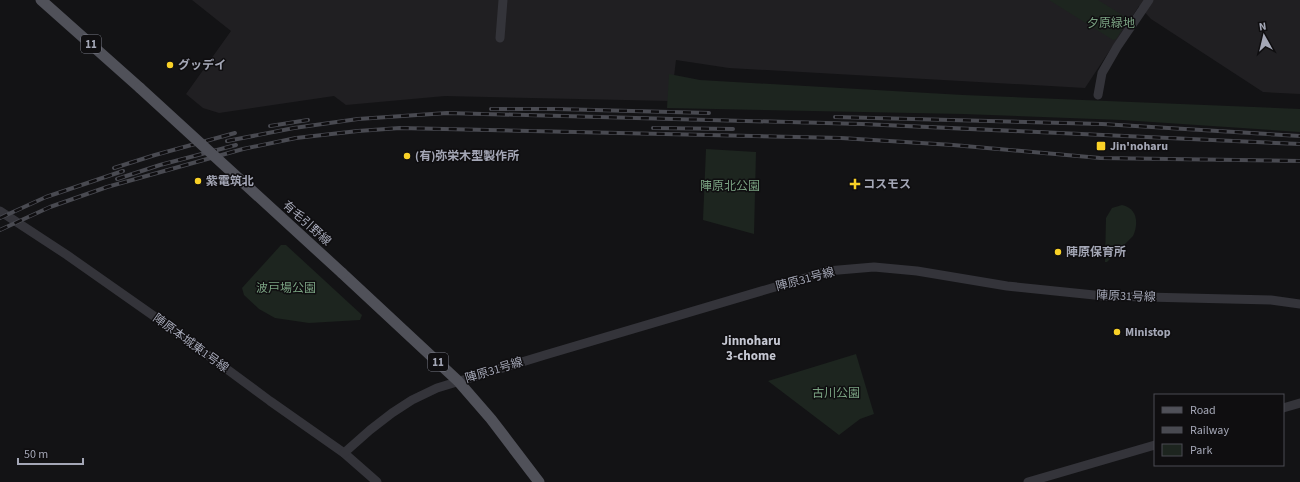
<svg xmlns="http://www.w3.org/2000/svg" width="1300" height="482" font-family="'Source Sans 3','Noto Sans JP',sans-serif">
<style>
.built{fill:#201f22}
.green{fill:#1d251f}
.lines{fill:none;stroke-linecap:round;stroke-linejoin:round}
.tertiary{stroke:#34343a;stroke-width:9}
.primary{stroke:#505159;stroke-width:11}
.rail-casing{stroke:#494a51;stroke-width:4}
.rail{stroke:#0f0e10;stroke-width:2.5;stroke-dasharray:8;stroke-linecap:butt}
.primary-bridge{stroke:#505159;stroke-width:11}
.poi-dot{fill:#f9d127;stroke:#0f0e10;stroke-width:1.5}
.labels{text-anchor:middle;stroke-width:3;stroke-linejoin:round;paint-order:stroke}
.shield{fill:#0f0e10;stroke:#777984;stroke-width:1}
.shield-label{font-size:11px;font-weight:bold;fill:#a4a7b6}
.park-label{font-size:12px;fill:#7aa282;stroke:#0f0e10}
.poi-label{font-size:12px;font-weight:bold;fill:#a4a7b6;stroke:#0f0e10;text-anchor:start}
.street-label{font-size:12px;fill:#a4a7b6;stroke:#0f0e10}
.neighbourhood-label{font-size:13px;font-weight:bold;fill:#c5c7d2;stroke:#0f0e10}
</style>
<rect width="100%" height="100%" fill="#131315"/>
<path class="built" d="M 192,0 L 1300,0 L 1300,94 L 1263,92 L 1151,19 L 1139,6 L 1085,88 L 729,68 L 676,60 L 671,101 L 445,96 L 346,105 L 334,96 L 219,113 L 203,108 L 186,94 L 231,31 Z"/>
<g class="green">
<path d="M 1049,0 L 1098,0 L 1124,16 L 1127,19 L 1127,22 L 1116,39 L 1113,40 Z"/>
<path d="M 669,74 L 700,80 L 963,95 L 1300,109 L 1300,132 L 1122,120 L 963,114 L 667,108 Z"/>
<path d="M 706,149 L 756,152 L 754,234 L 703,220 Z"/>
<path d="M 1122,205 C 1137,208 1139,223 1133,236 L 1107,262 L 1105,262 L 1106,218 L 1112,208 Z"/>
<path d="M 281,245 L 286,245 L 362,315 L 360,320 L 309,323 L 275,318 L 259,309 L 244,295 L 242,288 Z"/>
<path d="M 856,354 L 874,414 L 860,419 L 839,435 L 768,381 Z"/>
</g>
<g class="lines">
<g class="tertiary">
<path d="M 500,38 L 503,0"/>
<path d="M 1098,95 L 1102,73 L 1117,47 L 1149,0"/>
<path d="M 0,211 L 67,255 L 178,333 L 270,401 L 344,453 L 377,482"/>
<path d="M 1283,408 L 1300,403"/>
<path d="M 344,453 L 370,430 L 392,413 L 412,400 L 437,388 L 545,355 L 809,277 L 827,271 L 874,267 L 917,271 L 1007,286 L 1104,296 L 1271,300 L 1300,304"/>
<path d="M 1028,482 L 1155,445"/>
</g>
<g class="primary">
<path d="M 41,0 L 140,88"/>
<path d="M 342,273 L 458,381 L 491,419 L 539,482"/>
</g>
<g class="rail-casing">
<g id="rail">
<path d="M 491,109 L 556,109 L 709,113"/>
<path d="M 835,117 L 1102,124 L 1300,136"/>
<path d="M 270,126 L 308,120"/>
<path d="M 653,128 L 733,129"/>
<path d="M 227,141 L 294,128 L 358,119 L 447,113 L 862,124 L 1300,144"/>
<path d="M 114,168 L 155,155 L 235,133"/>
<path d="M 117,179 L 160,165 L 236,145"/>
<path d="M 0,218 L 46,197 L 123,171"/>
<path d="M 0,230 L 50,207 L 107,187 L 243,149 L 296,138 L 358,131 L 400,128 L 841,138 L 953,145 L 1100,158 L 1300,161"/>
</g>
</g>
<use href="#rail" class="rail"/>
<path class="primary-bridge" d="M 140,88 L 342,273"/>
</g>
<g class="poi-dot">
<circle cx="170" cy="65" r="4"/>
<rect x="1096" y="141" width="10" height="10" rx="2"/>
<circle cx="407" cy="156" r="4"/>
<circle cx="198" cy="181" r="4"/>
<path d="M853 178h4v4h4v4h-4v4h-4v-4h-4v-4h4z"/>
<circle cx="1058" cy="252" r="4"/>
<circle cx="1117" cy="332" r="4"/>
</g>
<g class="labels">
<g class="shield">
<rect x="81" y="35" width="20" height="18" rx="3"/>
<rect x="428" y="353" width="20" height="18" rx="3"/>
</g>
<g class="shield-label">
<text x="91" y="48">11</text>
<text x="438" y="366">11</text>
</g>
<g class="park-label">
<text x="1111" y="27">夕原緑地</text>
<text x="730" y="190">陣原北公園</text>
<text x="286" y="292">波戸場公園</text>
<text x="836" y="397">古川公園</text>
</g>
<g class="poi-label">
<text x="178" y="69">グッデイ</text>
<text x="1110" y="150">Jin'noharu</text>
<text x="415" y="160">(有)弥栄木型製作所</text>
<text x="206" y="185">紫電筑北</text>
<text x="863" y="188">コスモス</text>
<text x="1066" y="256">陣原保育所</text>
<text x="1125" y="336">Ministop</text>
</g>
<g class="street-label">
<text transform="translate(307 223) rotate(42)" y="4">有毛引野線</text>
<text transform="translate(805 279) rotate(-15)" y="4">陣原31号線</text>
<text transform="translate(1126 296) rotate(2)" y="4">陣原31号線</text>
<text transform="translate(191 343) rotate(36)" y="4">陣原本城東1号線</text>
<text transform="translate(494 370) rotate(-17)" y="4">陣原31号線</text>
</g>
<g class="neighbourhood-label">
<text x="751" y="345">Jinnoharu<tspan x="751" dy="15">3-chome</tspan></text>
</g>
</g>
<rect x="1154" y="394" width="130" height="72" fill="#0f0e10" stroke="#4b4b52"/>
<rect x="1162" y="407" width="20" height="6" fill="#505159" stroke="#4b4b52"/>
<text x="1190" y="414" font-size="12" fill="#a4a7b6">Road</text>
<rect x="1162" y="427" width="20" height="6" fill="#494a51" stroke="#4b4b52"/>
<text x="1190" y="434" font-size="12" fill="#a4a7b6">Railway</text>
<rect x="1162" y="444" width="20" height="12" fill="#1d251f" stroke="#4b4b52"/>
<text x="1190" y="454" font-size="12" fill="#a4a7b6">Park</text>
<g transform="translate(1264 36) rotate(352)" stroke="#0f0e10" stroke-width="3" paint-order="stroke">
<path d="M0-3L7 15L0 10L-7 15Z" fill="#a4a7b6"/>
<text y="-6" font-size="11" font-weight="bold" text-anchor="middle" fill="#a4a7b6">N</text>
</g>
<path d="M18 458v6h65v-6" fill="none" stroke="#a4a7b6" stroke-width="2"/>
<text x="24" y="458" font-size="12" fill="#a4a7b6" stroke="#0f0e10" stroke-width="3" paint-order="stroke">50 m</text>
</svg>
